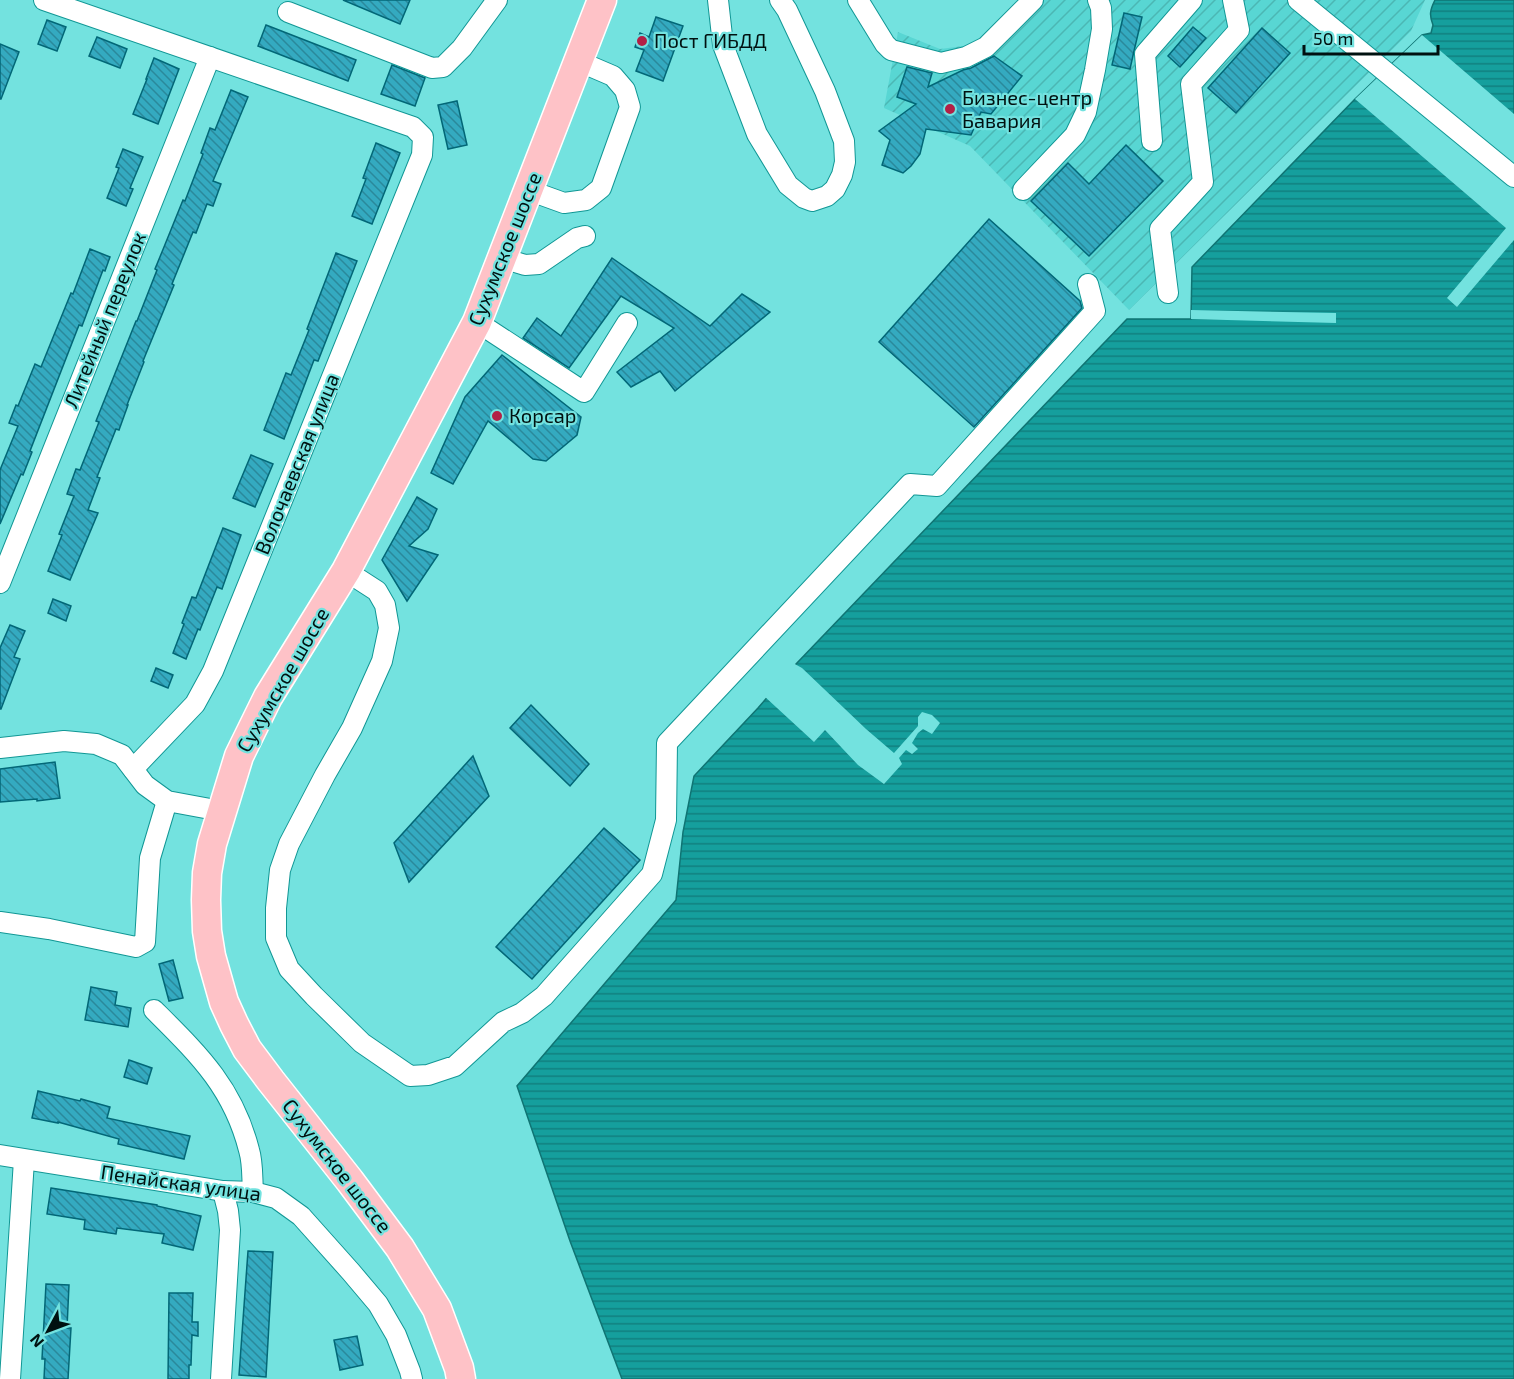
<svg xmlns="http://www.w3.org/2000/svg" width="1514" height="1379" font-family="'Exo 2',sans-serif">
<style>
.industrial{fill:url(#industrial-furrows)}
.water{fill:url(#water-rules);stroke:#0f7473;stroke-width:1.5}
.pier{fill:#73e2df}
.building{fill:url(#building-back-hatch);stroke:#026777;stroke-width:1.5}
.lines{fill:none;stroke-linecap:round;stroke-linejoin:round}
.minor-casing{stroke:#119795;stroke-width:22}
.highway-casing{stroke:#fff;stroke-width:31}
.minor{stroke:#fff;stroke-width:20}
.highway{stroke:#fec2c7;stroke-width:28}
.poi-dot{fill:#b22046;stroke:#73e2df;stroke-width:2}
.labels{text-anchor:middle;stroke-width:4.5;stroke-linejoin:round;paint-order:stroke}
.poi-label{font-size:20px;fill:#001110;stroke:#73e2df;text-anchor:start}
.street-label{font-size:20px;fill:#001110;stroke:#73e2df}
</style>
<defs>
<pattern id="industrial-furrows" width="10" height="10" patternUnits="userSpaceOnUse" patternTransform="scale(1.5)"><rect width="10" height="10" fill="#58d6d3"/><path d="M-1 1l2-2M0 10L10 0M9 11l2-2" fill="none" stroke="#4bb7b4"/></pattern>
<pattern id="water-rules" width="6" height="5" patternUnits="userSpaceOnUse" patternTransform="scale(1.5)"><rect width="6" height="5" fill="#159f9d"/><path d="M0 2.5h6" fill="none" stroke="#11807f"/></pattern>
<pattern id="building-back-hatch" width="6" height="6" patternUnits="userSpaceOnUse" patternTransform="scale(1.5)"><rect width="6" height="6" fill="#34aac0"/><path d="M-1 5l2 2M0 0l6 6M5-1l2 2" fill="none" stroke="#2a899b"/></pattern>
</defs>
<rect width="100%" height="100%" fill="#73e2df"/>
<path class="industrial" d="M 1029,0 L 1425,0 L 1411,31 L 1129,310 L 970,146 L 884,108 L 898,32 L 940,49 L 987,43 Z"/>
<path class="water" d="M 1435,0 L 1514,0 L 1514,1379 L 622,1379 L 570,1241 L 517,1086 L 676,900 L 683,832 L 694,776 L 758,708 L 796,664 L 1127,319 L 1191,319 L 1192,267 L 1355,99 L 1422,35 L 1431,33 L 1433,25 C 1429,15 1430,10 1435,0 Z"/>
<g class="pier">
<path d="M 1422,35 L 1514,114 L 1514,240 L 1457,307 L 1447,298 L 1506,228 L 1355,99 Z"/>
<path d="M 1191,310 L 1336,313 L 1336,323 L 1191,319 Z"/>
<path d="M 793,663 L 802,668 L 866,729 L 894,753 L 918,726 L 918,717 L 922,712 L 932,715 L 940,723 L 932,734 L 923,729 L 918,733 L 912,743 L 918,749 L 912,754 L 906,750 L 899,758 L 902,764 L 884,784 L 858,765 L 825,730 L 814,742 L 764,696 Z"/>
</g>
<g class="building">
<path d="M 343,0 L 410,0 L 400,24 Z"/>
<path d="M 1124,13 L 1142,17 L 1134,51 L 1130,69 L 1112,65 Z"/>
<path d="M 656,17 L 683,26 L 663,81 L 636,71 L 644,50 L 635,47 L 640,33 L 649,37 Z"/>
<path d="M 47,20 L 66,27 L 57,51 L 38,44 Z"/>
<path d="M 266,25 L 356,60 L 348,81 L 258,46 Z"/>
<path d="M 1193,27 L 1206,38 L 1180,67 L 1168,56 Z"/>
<path d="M 1262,28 L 1290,53 L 1236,113 L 1208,88 Z"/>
<path d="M 97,37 L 127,49 L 120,68 L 89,56 Z"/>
<path d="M 0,44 L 19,52 L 1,99 L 0,99 Z"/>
<path d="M 994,56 L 1022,76 L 991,114 L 981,112 L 971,135 L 926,129 L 920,154 L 911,166 L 903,173 L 882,165 L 890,140 L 879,131 L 916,104 L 897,97 L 907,67 L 932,73 L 928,87 L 963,70 L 971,68 Z"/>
<path d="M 154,58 L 179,69 L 158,124 L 133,114 L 147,79 L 146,79 Z"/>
<path d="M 392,65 L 425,78 L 415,106 L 381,94 Z"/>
<path d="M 231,90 L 248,97 L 213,181 L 221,184 L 213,206 L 207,204 L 196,233 L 193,232 L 172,284 L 174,285 L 143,361 L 144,362 L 127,405 L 128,405 L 119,430 L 116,429 L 97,477 L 100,478 L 88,510 L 98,513 L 70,580 L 48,571 L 62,535 L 59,534 L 74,496 L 67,494 L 76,469 L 80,470 L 99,422 L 96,421 L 136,321 L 137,321 L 157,270 L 155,269 L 164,247 L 183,200 L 185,201 L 203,154 L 201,153 L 210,128 L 215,130 Z"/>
<path d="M 457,101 L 467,145 L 448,149 L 438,105 Z"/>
<path d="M 376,143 L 400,153 L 372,224 L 352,216 L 366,179 L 363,178 Z"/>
<path d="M 1126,145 L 1163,181 L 1089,256 L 1031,201 L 1068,163 L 1089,184 Z"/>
<path d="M 123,149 L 143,157 L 130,188 L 133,189 L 126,206 L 107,198 L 119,168 L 116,167 Z"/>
<path d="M 989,219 L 1080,301 L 1082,308 L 974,427 L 879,342 Z"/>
<path d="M 90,249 L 110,257 L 105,271 L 103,270 L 82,326 L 79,325 L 30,451 L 32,452 L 23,475 L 21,474 L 0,524 L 0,470 L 18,426 L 9,423 L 16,405 L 18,406 L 35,364 L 41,367 L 71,293 L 73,294 Z"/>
<path d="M 336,253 L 357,261 L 318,361 L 314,360 L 284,439 L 264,430 L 286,373 L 291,375 L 309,330 L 307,329 Z"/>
<path d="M 612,258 L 710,326 L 742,294 L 770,312 L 675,391 L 660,371 L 631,387 L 617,372 L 674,328 L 621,296 L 569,368 L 523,338 L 537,318 L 561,336 Z"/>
<path d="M 502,355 L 581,417 L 577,435 L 546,461 L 533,459 L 488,421 L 453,484 L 431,473 L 465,397 Z"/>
<path d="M 251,455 L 273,464 L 255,507 L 233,498 Z"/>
<path d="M 417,497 L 437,509 L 428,529 L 409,546 L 438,555 L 407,601 L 382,560 Z"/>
<path d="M 223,528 L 241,535 L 222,589 L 217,587 L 200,630 L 198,629 L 186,659 L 173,653 L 184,624 L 182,623 L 192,597 L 196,598 Z"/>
<path d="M 53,599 L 71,606 L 66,621 L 48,613 Z"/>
<path d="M 10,625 L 25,631 L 14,657 L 20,659 L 1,709 L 0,709 L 0,648 Z"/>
<path d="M 156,668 L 173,675 L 168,688 L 151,681 Z"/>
<path d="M 531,705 L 589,764 L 570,786 L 510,728 Z"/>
<path d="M 473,756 L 489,796 L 409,882 L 394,843 Z"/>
<path d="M 55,762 L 60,798 L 37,801 L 37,799 L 0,802 L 0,769 Z"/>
<path d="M 604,828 L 640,860 L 532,979 L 496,947 Z"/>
<path d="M 173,960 L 183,998 L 169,1001 L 159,964 Z"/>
<path d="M 91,987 L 117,992 L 115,1005 L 131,1008 L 128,1027 L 85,1020 Z"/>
<path d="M 129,1060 L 152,1068 L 147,1084 L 124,1077 Z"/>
<path d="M 38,1091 L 80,1101 L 81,1099 L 110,1107 L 107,1118 L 190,1136 L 184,1159 L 118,1144 L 119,1139 L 58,1122 L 58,1123 L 32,1118 Z"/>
<path d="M 51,1188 L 157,1205 L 157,1206 L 201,1216 L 193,1250 L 162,1243 L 164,1234 L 117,1228 L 116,1234 L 84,1229 L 85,1220 L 47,1214 Z"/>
<path d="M 248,1251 L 273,1252 L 266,1377 L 239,1375 Z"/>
<path d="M 46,1284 L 69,1285 L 67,1328 L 71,1328 L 68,1379 L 44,1379 L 45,1359 L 42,1359 Z"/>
<path d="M 169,1293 L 193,1293 L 192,1322 L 198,1322 L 198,1336 L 192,1335 L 191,1365 L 189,1365 L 189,1379 L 168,1379 Z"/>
<path d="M 357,1336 L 363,1365 L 340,1370 L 334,1340 Z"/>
</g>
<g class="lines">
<g class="minor-casing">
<g id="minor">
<path d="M 44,0 L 413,127 L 423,137 L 422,155 L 213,671 L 195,704 L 133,769"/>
<path d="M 718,0 L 723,45 L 757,134 L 788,185 L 804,198 L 812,201 L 827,196 L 835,189 L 842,175 L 845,162 L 844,141 L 825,91 L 787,10 L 780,0"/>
<path d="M 858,0 L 885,44 L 891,50 L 941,63 L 966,57 L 986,47 L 1033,0"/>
<path d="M 1298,0 L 1514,177"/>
<path d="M 288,12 L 432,68 L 443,67 L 462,48 L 497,0"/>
<path d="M 1152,141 L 1145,54 L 1192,0"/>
<path d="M 528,190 L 564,203 L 586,200 L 601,188 L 630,107 L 625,90 L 613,76 L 578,61"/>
<path d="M 1023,190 L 1075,135 L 1086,112 L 1095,70 L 1102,29 L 1101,8 L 1098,0"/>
<path d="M 502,258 L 525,265 L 539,264 L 577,238 L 585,236"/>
<path d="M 1168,293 L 1160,229 L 1203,182 L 1191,84 L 1239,30 L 1233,0"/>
<path d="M 477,322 L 584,392 L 627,323"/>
<path d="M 346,571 L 377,591 L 385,605 L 389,628 L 382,661 L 352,728 L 325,775 L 289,844 L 280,870 L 276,908 L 276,938 L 289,969 L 314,996 L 362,1043 L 410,1076 L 428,1075 L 455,1066 L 503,1022 L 522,1013 L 544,996 L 652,874 L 666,820 L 667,743 L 910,484 L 937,486 L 1095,311 L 1088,284"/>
<path d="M 0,583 L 210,57"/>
<path d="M 0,748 L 64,741 L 96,744 L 122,755 L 145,785 L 167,801 L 221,811"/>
<path d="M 0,922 L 49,929 L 136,947 L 145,942 L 150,858 L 167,801"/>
<path d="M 154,1010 C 198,1054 233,1087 249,1150 C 253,1163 252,1178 253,1192"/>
<path d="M 0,1155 L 223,1191 L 253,1192 L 276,1198 L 301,1216 L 351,1272 L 378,1304 L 396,1335 L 410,1371 L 412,1379"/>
<path d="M 10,1379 L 24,1160"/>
<path d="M 221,1379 L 230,1230 L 228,1211 L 223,1191"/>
</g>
</g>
<g class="highway-casing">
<path id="highway" d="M 461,1379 L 459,1368 L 437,1309 L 400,1248 L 350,1181 L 271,1081 L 247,1049 L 234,1024 L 224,1002 L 211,956 L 207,931 L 206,900 L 207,873 L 212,844 L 239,756 L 268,697 L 346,571 L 477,322 L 602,0"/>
</g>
<use href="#minor" class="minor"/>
<use href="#highway" class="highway"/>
</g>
<g class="poi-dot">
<circle cx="642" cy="41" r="6"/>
<circle cx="950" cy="109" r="6"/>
<circle cx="497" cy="416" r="6"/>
</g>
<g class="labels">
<g class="poi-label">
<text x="654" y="48">Пост ГИБДД</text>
<text x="962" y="105">Бизнес-центр<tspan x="962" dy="23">Бавария</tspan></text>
<text x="509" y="423">Корсар</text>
</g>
<g class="street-label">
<text transform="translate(505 249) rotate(-68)" y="7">Сухумское шоссе</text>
<text transform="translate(105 320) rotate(-68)" y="7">Литейный переулок</text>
<text transform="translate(297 464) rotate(-68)" y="7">Волочаевская улица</text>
<text transform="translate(283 680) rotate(-60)" y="7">Сухумское шоссе</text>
<text transform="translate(337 1166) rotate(52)" y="7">Сухумское шоссе</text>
<text transform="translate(181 1183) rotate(8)" y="7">Пенайская улица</text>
</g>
</g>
<g transform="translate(48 1331) rotate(229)" stroke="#73e2df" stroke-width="4.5" paint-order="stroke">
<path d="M0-4.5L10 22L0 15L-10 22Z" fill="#001110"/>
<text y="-9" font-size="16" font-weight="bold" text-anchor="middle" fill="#001110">N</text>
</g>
<path d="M1304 45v9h134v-9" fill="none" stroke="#001110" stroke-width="3"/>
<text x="1313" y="45" font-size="18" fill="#001110" stroke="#73e2df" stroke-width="4.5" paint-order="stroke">50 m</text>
</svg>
